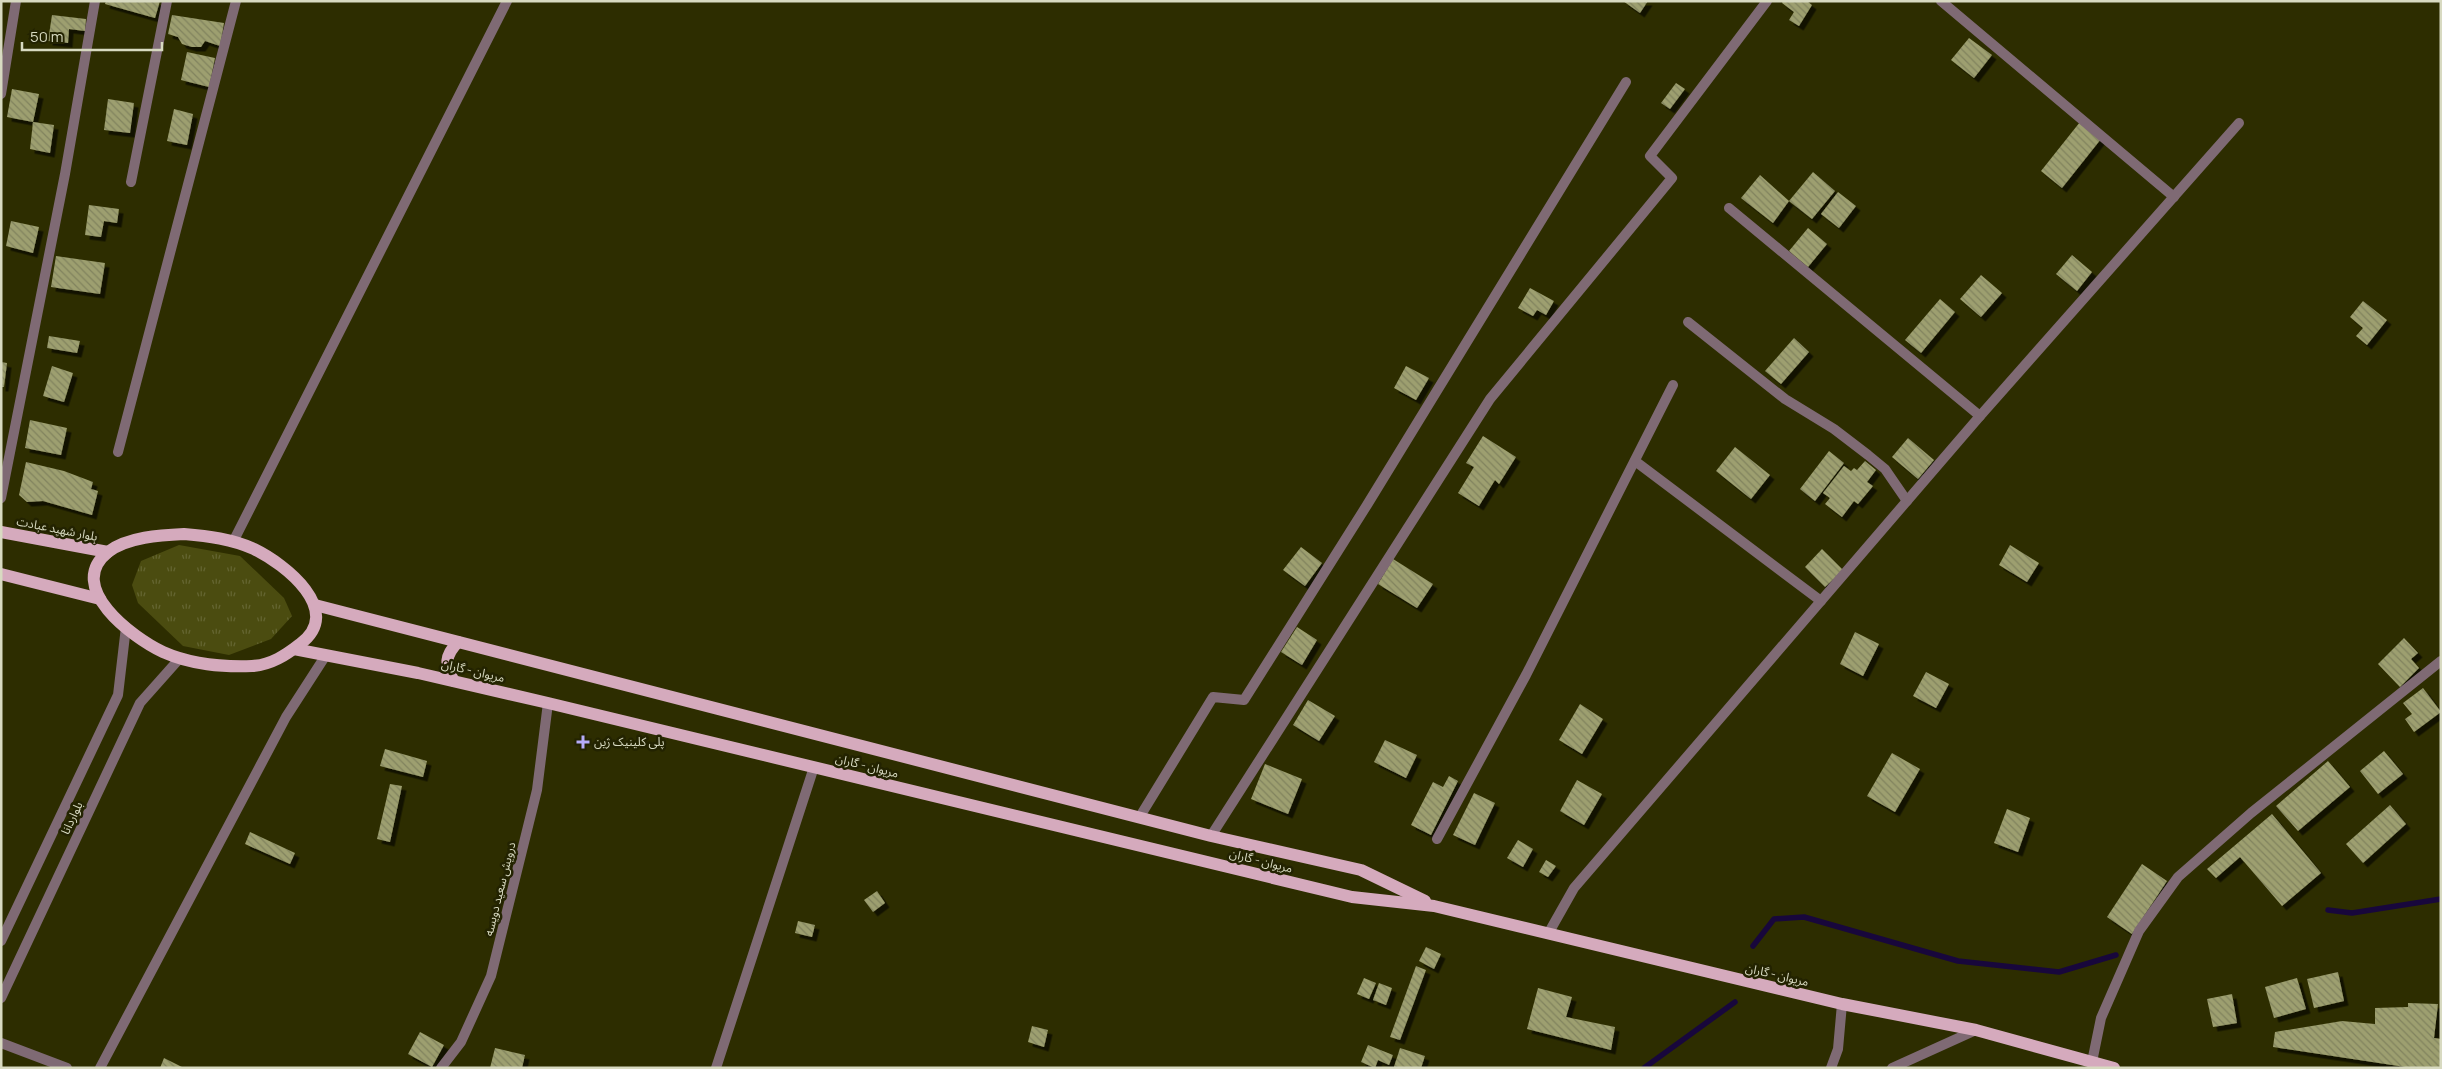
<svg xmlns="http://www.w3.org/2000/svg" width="2442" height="1069" font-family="Manrope,'Noto Sans Arabic',sans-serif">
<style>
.grass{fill:url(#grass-tufts)}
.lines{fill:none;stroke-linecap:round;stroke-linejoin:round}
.stream{stroke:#18073c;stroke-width:5.5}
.building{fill:url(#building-back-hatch);filter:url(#shadow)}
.street{stroke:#7f6a74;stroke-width:10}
.primary{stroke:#d5aabd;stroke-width:12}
.poi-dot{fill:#b6acf8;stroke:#232301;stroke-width:2}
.labels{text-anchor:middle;stroke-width:5;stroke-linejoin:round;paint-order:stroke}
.street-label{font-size:12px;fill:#d8dac1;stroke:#232301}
.poi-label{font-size:12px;fill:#d8dac1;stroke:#232301;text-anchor:start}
</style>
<defs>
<pattern id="grass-tufts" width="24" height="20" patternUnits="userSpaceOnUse" patternTransform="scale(1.25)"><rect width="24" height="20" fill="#4b4c10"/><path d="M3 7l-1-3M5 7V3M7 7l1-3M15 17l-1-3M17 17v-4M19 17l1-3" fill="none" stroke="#646531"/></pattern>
<pattern id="building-back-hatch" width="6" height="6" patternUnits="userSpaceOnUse" patternTransform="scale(1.25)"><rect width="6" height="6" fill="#9d9f6f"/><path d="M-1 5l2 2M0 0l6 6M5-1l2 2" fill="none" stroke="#81835f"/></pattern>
<filter id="shadow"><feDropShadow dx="4.5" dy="4.5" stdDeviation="0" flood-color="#0009"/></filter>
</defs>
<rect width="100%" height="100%" fill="#2d2d00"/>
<path class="grass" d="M 179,545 L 240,556 L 284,598 L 292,616 L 271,639 L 229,655 L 183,646 L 138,603 L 132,585 L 141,561 Z"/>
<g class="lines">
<g class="stream">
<path d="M 2328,910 L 2352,913 L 2441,899"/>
<path d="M 1753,946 L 1774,919 L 1804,917 L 1958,961 L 2059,972 L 2116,955"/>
<path d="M 1644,1068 L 1735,1002"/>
</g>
</g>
<g class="building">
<path d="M 106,1 L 160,1 L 155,18 L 105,4 Z"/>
<path d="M 1623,1 L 1648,1 L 1640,13 Z"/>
<path d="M 1783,1 L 1807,1 L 1812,5 L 1799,26 L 1789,20 L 1794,12 L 1782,3 Z"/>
<path d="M 52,15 L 86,19 L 85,31 L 69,29 L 68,43 L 48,41 Z"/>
<path d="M 172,15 L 224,23 L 220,46 L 205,41 L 201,47 L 192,47 L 182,44 L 178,37 L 168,34 Z"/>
<path d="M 1969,38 L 1992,55 L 1974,78 L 1951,60 Z"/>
<path d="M 187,52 L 215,58 L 209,87 L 181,80 Z"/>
<path d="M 1676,83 L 1685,89 L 1670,109 L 1661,103 Z"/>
<path d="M 12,89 L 39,94 L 33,122 L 7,117 Z"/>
<path d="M 108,99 L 134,103 L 130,133 L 104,130 Z"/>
<path d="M 174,109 L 193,114 L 187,145 L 167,141 Z"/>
<path d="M 33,122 L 54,125 L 50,153 L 30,149 Z"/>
<path d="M 2080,122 L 2101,139 L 2062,188 L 2041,171 Z"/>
<path d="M 1813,172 L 1835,191 L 1812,219 L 1789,201 Z"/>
<path d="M 1760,175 L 1789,201 L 1773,223 L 1741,198 Z"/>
<path d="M 1838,192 L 1856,206 L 1839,228 L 1821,214 Z"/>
<path d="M 89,205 L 119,209 L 117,223 L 104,221 L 101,237 L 85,235 Z"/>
<path d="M 11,221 L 39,227 L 33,253 L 6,246 Z"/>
<path d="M 1808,228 L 1827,244 L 1808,267 L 1789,251 Z"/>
<path d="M 2072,255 L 2092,272 L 2077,291 L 2056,274 Z"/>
<path d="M 56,256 L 105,263 L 100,294 L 51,287 Z"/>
<path d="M 1981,275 L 2002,293 L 1981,317 L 1960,299 Z"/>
<path d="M 1530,288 L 1554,301 L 1546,315 L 1537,310 L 1533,316 L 1518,308 Z"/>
<path d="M 1940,299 L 1955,312 L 1921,353 L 1905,340 Z"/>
<path d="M 2363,301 L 2387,320 L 2367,345 L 2356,336 L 2363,328 L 2350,317 Z"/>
<path d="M 49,336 L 80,341 L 77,353 L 47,348 Z"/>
<path d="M 1794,338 L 1809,352 L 1781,384 L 1765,371 Z"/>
<path d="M 1,362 L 7,363 L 4,387 L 1,387 Z"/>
<path d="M 52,366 L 73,373 L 64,402 L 43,396 Z"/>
<path d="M 1406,366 L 1429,378 L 1416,400 L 1394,388 Z"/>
<path d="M 30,420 L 67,428 L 61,455 L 25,448 Z"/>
<path d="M 1483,436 L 1516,457 L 1499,484 L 1495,480 L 1479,506 L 1458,493 L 1474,467 L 1466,463 Z"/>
<path d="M 1908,438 L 1934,460 L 1918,479 L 1892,457 Z"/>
<path d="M 1735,447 L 1770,475 L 1751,499 L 1716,471 Z"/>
<path d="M 1829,451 L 1844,463 L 1815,501 L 1800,489 Z"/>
<path d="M 1865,461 L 1876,470 L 1867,482 L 1873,486 L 1858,504 L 1854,501 L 1842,517 L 1825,504 L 1830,498 L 1823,493 L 1844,466 L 1851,471 L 1854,468 L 1857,470 Z"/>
<path d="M 26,462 L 64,471 L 93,482 L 91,489 L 98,491 L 92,515 L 43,501 L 27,502 L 19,495 Z"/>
<path d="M 2010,545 L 2039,563 L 2027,582 L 1999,565 Z"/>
<path d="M 1301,547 L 1322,563 L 1305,586 L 1283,570 Z"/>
<path d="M 1822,549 L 1843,570 L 1825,587 L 1805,567 Z"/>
<path d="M 1393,559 L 1433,584 L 1417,608 L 1378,584 Z"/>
<path d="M 1297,627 L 1317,640 L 1302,665 L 1281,652 Z"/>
<path d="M 1855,632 L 1879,644 L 1863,676 L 1840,664 Z"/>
<path d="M 2404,638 L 2418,653 L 2411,659 L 2419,668 L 2400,687 L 2378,664 Z"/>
<path d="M 1926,672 L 1949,684 L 1936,708 L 1913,696 Z"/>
<path d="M 2423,688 L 2441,712 L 2414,732 L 2405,719 L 2412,714 L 2403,703 Z"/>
<path d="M 1308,700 L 1335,716 L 1319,741 L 1293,725 Z"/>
<path d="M 1580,704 L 1603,719 L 1582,754 L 1559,740 Z"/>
<path d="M 1385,740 L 1417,755 L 1406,778 L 1374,762 Z"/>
<path d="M 385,749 L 427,761 L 423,777 L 380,766 Z"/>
<path d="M 2384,751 L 2403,774 L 2378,794 L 2360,771 Z"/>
<path d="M 1892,753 L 1920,769 L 1895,812 L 1867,796 Z"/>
<path d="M 2328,761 L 2350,787 L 2298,831 L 2276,806 Z"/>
<path d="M 1265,764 L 1302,779 L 1288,814 L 1251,799 Z"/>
<path d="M 1449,776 L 1458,781 L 1431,835 L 1411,825 L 1433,782 L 1443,787 Z"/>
<path d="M 1577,780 L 1602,794 L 1584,825 L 1560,811 Z"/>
<path d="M 390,784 L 402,786 L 390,842 L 377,839 Z"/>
<path d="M 1474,793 L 1495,803 L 1475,845 L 1453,835 Z"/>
<path d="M 2390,805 L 2406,824 L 2363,863 L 2346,844 Z"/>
<path d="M 2007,809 L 2030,818 L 2018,852 L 1994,843 Z"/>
<path d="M 2272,814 L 2321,873 L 2282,906 L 2240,857 L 2216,878 L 2207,869 Z"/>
<path d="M 250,832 L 295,853 L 290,864 L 245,844 Z"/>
<path d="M 1518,840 L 1533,849 L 1523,867 L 1507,858 Z"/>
<path d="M 1546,860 L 1556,866 L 1548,877 L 1539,872 Z"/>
<path d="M 2142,864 L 2167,881 L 2132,934 L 2107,917 Z"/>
<path d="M 877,891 L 885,903 L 873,912 L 864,900 Z"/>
<path d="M 798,921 L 815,925 L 812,937 L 795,933 Z"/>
<path d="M 1426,947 L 1441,954 L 1434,969 L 1419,961 Z"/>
<path d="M 1416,966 L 1426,970 L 1400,1040 L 1390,1037 Z"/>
<path d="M 2338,972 L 2344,1001 L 2314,1008 L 2307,979 Z"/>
<path d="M 1364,978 L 1376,983 L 1369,999 L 1357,994 Z"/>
<path d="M 2297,978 L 2306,1009 L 2274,1018 L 2265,987 Z"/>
<path d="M 1379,983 L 1392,988 L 1386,1005 L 1373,1000 Z"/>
<path d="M 1538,988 L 1572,997 L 1566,1017 L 1615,1027 L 1611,1050 L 1527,1029 Z"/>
<path d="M 2232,994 L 2237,1023 L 2213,1027 L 2207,999 Z"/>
<path d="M 2408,1003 L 2438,1004 L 2434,1038 L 2441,1039 L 2441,1068 L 2412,1068 L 2273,1047 L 2275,1032 L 2342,1021 L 2375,1024 L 2375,1008 L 2408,1007 Z"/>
<path d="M 1032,1026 L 1048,1030 L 1044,1047 L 1028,1042 Z"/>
<path d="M 420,1032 L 444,1045 L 432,1067 L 408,1054 Z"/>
<path d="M 1368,1045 L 1393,1055 L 1389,1065 L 1378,1060 L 1375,1068 L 1361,1062 Z"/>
<path d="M 495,1048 L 525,1055 L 522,1068 L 490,1068 Z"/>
<path d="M 1400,1048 L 1425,1056 L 1421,1068 L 1394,1067 Z"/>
<path d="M 164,1058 L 184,1068 L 160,1068 Z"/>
</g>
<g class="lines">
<g class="street">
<path d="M 1941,1 L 2174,197"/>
<path d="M 1,94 L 16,1"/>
<path d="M 131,182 L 167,1"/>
<path d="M 1729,208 L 1980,416"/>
<path d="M 1688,322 L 1785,399 L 1834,429 L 1868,455 L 1885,469 L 1907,501"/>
<path d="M 118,452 L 236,1"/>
<path d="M 1635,461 L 1821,601"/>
<path d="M 1,498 L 65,174 L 95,1"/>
<path d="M 233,542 L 507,1"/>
<path d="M 1139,818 L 1213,697 L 1244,700 L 1367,505 L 1626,82"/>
<path d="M 1211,836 L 1490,399 L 1672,178 L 1650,156 L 1767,1"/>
<path d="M 1437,839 L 1526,675 L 1673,385"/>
<path d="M 1548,934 L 1574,888 L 1980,416 L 2239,123"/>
<path d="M 1,941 L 118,695 L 126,627"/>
<path d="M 1,998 L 140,703 L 180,658"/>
<path d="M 1,1043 L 67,1068"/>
<path d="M 2092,1062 L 2101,1018 L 2139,931 L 2178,877 L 2251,813 L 2441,661"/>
<path d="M 100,1068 L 286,717 L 326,655"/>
<path d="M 441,1068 L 461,1042 L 491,976 L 537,790 L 548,703"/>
<path d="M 716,1068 L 814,767"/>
<path d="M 1831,1068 L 1838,1049 L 1842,1004"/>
<path d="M 1892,1068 L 1976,1030"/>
</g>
<g class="primary">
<path d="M 1,532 L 108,552"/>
<path d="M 184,534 C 208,536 232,539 254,549 C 285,564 345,611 300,644 C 286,655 271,665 252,666 C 222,667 192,665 163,652 C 133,638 64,587 108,552 C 127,537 161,535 184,534 Z"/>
<path d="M 1,574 L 100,599"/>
<path d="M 315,605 L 1211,836 L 1361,870 L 1425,901"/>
<path d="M 294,649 L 418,673 L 548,703 L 1352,897 L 1434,906 L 1842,1004 L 1976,1030 L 2114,1068"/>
<path d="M 454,681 C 444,666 445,655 458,642"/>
</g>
</g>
<path class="poi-dot" d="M580.5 734.5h5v5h5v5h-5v5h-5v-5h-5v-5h5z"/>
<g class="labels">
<g class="street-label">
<text transform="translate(57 529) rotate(11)" y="4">بلوار شهید عبادت</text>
<text transform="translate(473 671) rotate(13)" y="4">مریوان - گاران</text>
<text transform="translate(867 766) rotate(14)" y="4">مریوان - گاران</text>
<text transform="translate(72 818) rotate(-65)" y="4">بلواردانا</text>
<text transform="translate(1261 861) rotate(14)" y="4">مریوان - گاران</text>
<text transform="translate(500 889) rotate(-76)" y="4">درویش سعید دویسه</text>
<text transform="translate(1777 975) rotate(13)" y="4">مریوان - گاران</text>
</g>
<g class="poi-label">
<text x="594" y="746">پلی کلینیک ژین</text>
</g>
</g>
<rect width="2442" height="1069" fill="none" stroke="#d8dac1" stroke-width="5"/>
<path d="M22 42v8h140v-8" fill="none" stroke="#d8dac1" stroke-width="2.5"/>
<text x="30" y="42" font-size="15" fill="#d8dac1" stroke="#232301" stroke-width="4" paint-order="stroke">50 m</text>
</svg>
